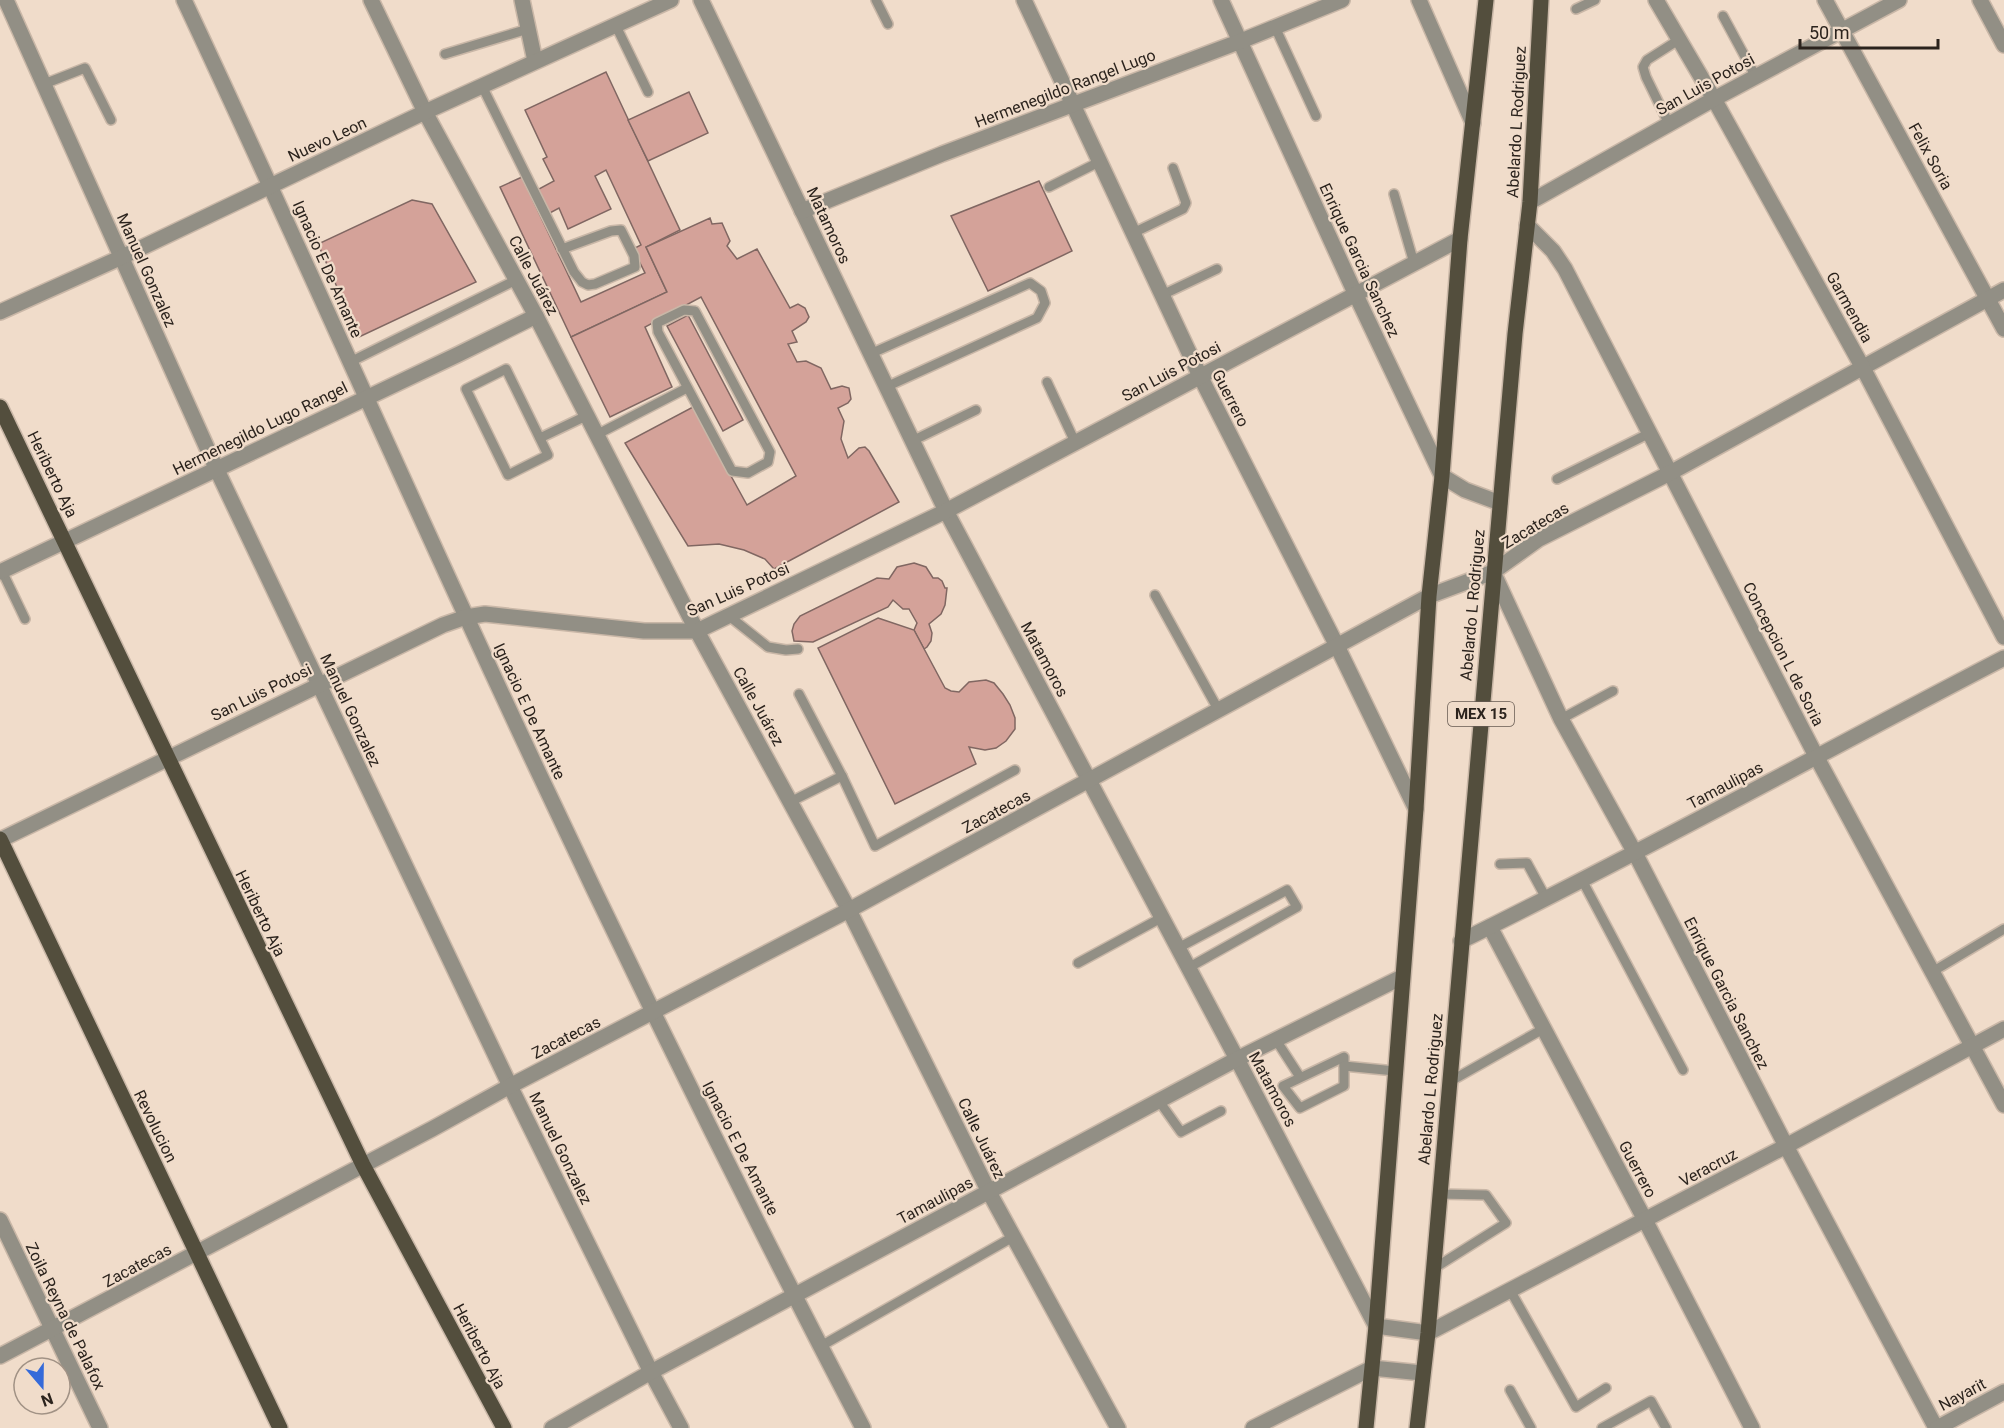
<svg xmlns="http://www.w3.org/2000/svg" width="2004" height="1428" font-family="Roboto,sans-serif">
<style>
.building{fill:#d4a299;stroke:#806762;stroke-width:1.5}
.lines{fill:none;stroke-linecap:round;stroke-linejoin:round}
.service-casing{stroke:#c9b7a7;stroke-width:12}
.minor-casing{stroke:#c9b7a7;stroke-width:18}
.tertiary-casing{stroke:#c9b7a7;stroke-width:18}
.primary-casing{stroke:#c9b7a7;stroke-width:18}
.service{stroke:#928f85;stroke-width:9}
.minor{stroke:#928f85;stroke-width:15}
.tertiary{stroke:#928f85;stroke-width:15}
.primary{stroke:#534e3d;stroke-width:15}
.labels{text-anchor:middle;stroke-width:4.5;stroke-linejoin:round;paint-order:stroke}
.shield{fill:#f0dcca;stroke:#665a51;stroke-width:1.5}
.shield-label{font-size:15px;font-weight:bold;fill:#2b231d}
.street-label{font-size:16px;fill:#2b231d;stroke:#f0dcca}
</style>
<rect width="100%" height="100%" fill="#f0dcca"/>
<g class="building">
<path d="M 606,72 L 680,230 L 646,247 L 667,292 L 571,337 L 500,187 L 522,177 L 581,302 L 645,273 L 633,249 L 641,245 L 606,170 L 595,176 L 611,209 L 568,229 L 559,208 L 548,214 L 537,190 L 554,181 L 543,159 L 547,157 L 525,110 Z"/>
<path d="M 689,92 L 708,133 L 648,161 L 628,120 Z"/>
<path d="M 1039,181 L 1072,251 L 988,291 L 951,216 Z"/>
<path d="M 412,200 L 432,204 L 476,282 L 359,337 L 318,244 Z"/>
<path d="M 710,218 L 712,224 L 722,223 L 730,241 L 727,246 L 737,259 L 757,249 L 790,308 L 798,304 L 805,308 L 809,317 L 806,322 L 792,331 L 797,342 L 788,344 L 797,362 L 806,361 L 821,368 L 831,389 L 842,386 L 849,388 L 851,399 L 848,403 L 838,408 L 844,421 L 841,439 L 848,458 L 859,448 L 865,447 L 869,451 L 899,502 L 774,569 L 765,559 L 744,550 L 719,544 L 688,546 L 625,443 L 693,407 L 747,505 L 796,476 L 701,297 L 645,327 L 672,387 L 610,417 L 571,337 L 667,292 L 646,247 Z"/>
<path d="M 688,315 L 743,420 L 723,431 L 667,326 Z"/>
<path d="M 914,563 L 926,567 L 933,578 L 938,578 L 942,581 L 945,588 L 947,588 L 945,605 L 941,614 L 929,624 L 932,633 L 931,641 L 927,647 L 924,649 L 914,630 L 917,623 L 909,609 L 903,609 L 893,600 L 888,607 L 813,642 L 794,641 L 792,631 L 794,624 L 800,616 L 877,578 L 889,579 L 897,567 Z"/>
<path d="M 878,618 L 914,630 L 945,688 L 951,691 L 959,692 L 969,682 L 986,680 L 994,683 L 1003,694 L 1010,705 L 1015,718 L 1015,729 L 1006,741 L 996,748 L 985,750 L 969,747 L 976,764 L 895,804 L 818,648 Z"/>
</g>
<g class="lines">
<g class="service-casing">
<g id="service">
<path d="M 876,0 L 888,24"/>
<path d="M 1576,9 L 1595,0"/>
<path d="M 1723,16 L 1756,77"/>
<path d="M 616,26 L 648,92"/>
<path d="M 1275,27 L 1316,116"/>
<path d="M 445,54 L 528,29"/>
<path d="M 44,84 L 85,68 L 111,120"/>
<path d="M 482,86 L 574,272 L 582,282 L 588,285 L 595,284 L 635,267 L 634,256 L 621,230 L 611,231 L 562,249"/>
<path d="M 1669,124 L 1646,77 L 1643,67 L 1647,60 L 1680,39"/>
<path d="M 1049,187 L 1099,162"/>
<path d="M 1394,194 L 1414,263"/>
<path d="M 1133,233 L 1183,209 L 1186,203 L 1173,168"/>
<path d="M 1162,295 L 1217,269"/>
<path d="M 684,310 L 695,311 L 770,452 L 768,462 L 748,473 L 732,471 L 658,332 L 657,323 Z"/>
<path d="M 870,354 L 1030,283 L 1041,291 L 1045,303 L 1037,318 L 886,387"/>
<path d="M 350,362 L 516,280"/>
<path d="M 506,369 L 548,455 L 508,475 L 466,389 Z"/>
<path d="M 1047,382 L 1075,442"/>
<path d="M 596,435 L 687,388"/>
<path d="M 540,438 L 586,416"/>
<path d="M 912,441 L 976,410"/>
<path d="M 1557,479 L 1650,433"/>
<path d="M 2,571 L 25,619"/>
<path d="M 1155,595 L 1219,711"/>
<path d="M 729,616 L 768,647 L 786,650 L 798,649"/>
<path d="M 799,694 L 842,776 L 875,846 L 1015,770"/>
<path d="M 1561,719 L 1613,691"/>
<path d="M 790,802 L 842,776"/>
<path d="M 1500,864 L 1527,863 L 1546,898"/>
<path d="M 1582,880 L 1683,1070"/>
<path d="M 1178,948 L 1287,890 L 1297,907 L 1188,968"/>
<path d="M 1078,963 L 1161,918"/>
<path d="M 1932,972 L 2004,929"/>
<path d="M 1276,1040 L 1300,1077"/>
<path d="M 1344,1057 L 1344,1086 L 1300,1108 L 1283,1086 Z"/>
<path d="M 1344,1066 L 1395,1071"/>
<path d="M 1449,1082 L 1543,1029"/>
<path d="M 1159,1101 L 1181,1132 L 1221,1111"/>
<path d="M 1433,1269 L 1506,1223 L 1486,1195 L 1439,1194"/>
<path d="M 1510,1290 L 1576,1407 L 1606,1388"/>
<path d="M 821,1346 L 1013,1237"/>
<path d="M 1510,1390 L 1531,1428"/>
<path d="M 1602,1428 L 1651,1401 L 1666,1428"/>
</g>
</g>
<g class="minor-casing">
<g id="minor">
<path d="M 6,0 L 216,468 L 510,1086 L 651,1372 L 681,1428"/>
<path d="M 184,0 C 280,204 371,410 465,614 C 591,889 723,1160 863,1428"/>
<path d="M 371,0 L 425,112 L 536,316 L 697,631 L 849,910 L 989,1192 L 1118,1428"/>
<path d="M 522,0 L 535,61"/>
<path d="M 701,0 L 946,511 L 1237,1059 L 1376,1326"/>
<path d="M 1024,0 L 1200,376 L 1337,646 L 1416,809"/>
<path d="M 1221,0 L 1355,293 L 1442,476 L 1465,490 L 1500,503"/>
<path d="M 1419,0 L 1473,123"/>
<path d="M 1825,0 L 2004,329"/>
<path d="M 802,211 L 942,154 L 1241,41 L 1342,0"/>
<path d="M 1527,225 L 1553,251 L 1565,269 L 1816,756 L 2004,1105"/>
<path d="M 0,312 L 122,257 L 425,112 L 671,0"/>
<path d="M 0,572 L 459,354 L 536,316"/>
<path d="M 1493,572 L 1561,719 L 1635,853 L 1786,1146 L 1936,1428"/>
<path d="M 0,840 L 443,625 L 466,617 L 485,614 L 644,631 L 697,631 L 946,511 L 1460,239"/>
<path d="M 1490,927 L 1645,1220 L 1752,1428"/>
<path d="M 1461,941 C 1644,851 1823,752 2004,658"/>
<path d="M 0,1220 L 100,1428"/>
<path d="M 0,1356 L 432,1129 L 510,1086 L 849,910 L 1429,596 L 1493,572 L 1539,539 L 1670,473 L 2004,290"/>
<path d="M 552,1428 L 651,1372 L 1237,1059 L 1402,977"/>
<path d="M 1253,1428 L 1372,1368 L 1422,1373"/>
</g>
</g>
<g class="tertiary-casing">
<g id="tertiary">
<path d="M 1656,0 L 1714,99 L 1863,368 L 2004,637"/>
<path d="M 1980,0 L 2004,45"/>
<path d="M 1530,202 L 1714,99 L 1899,0"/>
<path d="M 1376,1326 L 1428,1333 L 1786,1146 L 2004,1029"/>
<path d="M 1937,1428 L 2004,1392"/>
</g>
</g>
<g class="primary-casing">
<g id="primary">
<path d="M 0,407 L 363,1165 L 504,1428"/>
<path d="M 0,839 L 280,1428"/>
<path d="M 1366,1428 L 1376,1326 L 1416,809 L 1429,596 L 1442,476 L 1460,239 L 1486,0"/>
<path d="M 1417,1428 L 1428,1333 L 1515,334 L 1530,202 L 1541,0"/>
</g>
</g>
<use href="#service" class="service"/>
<use href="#minor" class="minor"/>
<use href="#tertiary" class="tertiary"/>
<use href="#primary" class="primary"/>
</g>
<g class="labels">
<rect class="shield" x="1448" y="702" width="66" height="24" rx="4.5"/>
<g class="shield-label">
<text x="1481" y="719">MEX 15</text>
</g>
<g class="street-label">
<text transform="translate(1705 84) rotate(-29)" y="6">San Luis Potosi</text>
<text transform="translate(1065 88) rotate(-21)" y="6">Hermenegildo Rangel Lugo</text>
<text transform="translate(1516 122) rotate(-87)" y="6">Abelardo L Rodriguez</text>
<text transform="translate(327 139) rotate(-25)" y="6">Nuevo Leon</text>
<text transform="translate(1931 156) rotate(61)" y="6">Felix Soria</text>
<text transform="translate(829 225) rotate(65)" y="6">Matamoros</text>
<text transform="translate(1360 260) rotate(65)" y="6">Enrique Garcia Sanchez</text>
<text transform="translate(328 269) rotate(66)" y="6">Ignacio E De Amante</text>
<text transform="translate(147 270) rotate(66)" y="6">Manuel Gonzalez</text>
<text transform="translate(534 275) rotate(62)" y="6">Calle Juárez</text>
<text transform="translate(1850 307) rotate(61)" y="6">Garmendia</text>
<text transform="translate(1171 371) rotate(-28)" y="6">San Luis Potosi</text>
<text transform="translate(1231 398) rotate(63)" y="6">Guerrero</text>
<text transform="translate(260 428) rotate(-26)" y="6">Hermenegildo Lugo Rangel</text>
<text transform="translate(53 474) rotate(64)" y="6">Heriberto Aja</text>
<text transform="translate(1535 525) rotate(-31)" y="6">Zacatecas</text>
<text transform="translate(738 589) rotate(-24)" y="6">San Luis Potosi</text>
<text transform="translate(1472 605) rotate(-85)" y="6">Abelardo L Rodriguez</text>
<text transform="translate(1784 654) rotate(63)" y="6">Concepcion L de Soria</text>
<text transform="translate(1045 659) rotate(62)" y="6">Matamoros</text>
<text transform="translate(261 692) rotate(-26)" y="6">San Luis Potosi</text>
<text transform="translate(759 706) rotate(61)" y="6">Calle Juárez</text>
<text transform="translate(351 710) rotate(65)" y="6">Manuel Gonzalez</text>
<text transform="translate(530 711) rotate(65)" y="6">Ignacio E De Amante</text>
<text transform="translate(1725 785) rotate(-28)" y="6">Tamaulipas</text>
<text transform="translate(996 811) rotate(-28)" y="6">Zacatecas</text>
<text transform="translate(261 913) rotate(64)" y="6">Heriberto Aja</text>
<text transform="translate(1727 993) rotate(63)" y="6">Enrique Garcia Sanchez</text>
<text transform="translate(566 1037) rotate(-27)" y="6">Zacatecas</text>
<text transform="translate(1273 1089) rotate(62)" y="6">Matamoros</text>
<text transform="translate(1430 1089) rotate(-85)" y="6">Abelardo L Rodriguez</text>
<text transform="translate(156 1126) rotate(64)" y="6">Revolucion</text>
<text transform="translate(982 1138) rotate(64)" y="6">Calle Juárez</text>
<text transform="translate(561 1148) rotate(64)" y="6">Manuel Gonzalez</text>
<text transform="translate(741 1148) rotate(63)" y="6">Ignacio E De Amante</text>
<text transform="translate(1708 1167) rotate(-28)" y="6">Veracruz</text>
<text transform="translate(1638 1169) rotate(62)" y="6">Guerrero</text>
<text transform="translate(935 1200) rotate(-28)" y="6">Tamaulipas</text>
<text transform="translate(137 1265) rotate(-28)" y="6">Zacatecas</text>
<text transform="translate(66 1316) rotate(64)" y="6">Zoila Reyna de Palafox</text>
<text transform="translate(480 1346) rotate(62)" y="6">Heriberto Aja</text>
<text transform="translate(1962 1394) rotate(-28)" y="6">Nayarit</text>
</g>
</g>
<g transform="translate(42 1386) rotate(160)"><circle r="28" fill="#f0dcca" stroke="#a19285" stroke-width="1.5"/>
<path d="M0-4.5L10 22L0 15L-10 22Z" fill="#356ad9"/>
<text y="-9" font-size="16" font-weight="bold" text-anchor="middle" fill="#2b231d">N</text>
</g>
<path d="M1800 39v9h138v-9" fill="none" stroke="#2b231d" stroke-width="3"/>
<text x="1809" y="39" font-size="18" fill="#2b231d" stroke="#f0dcca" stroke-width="4.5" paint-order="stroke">50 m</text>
</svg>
